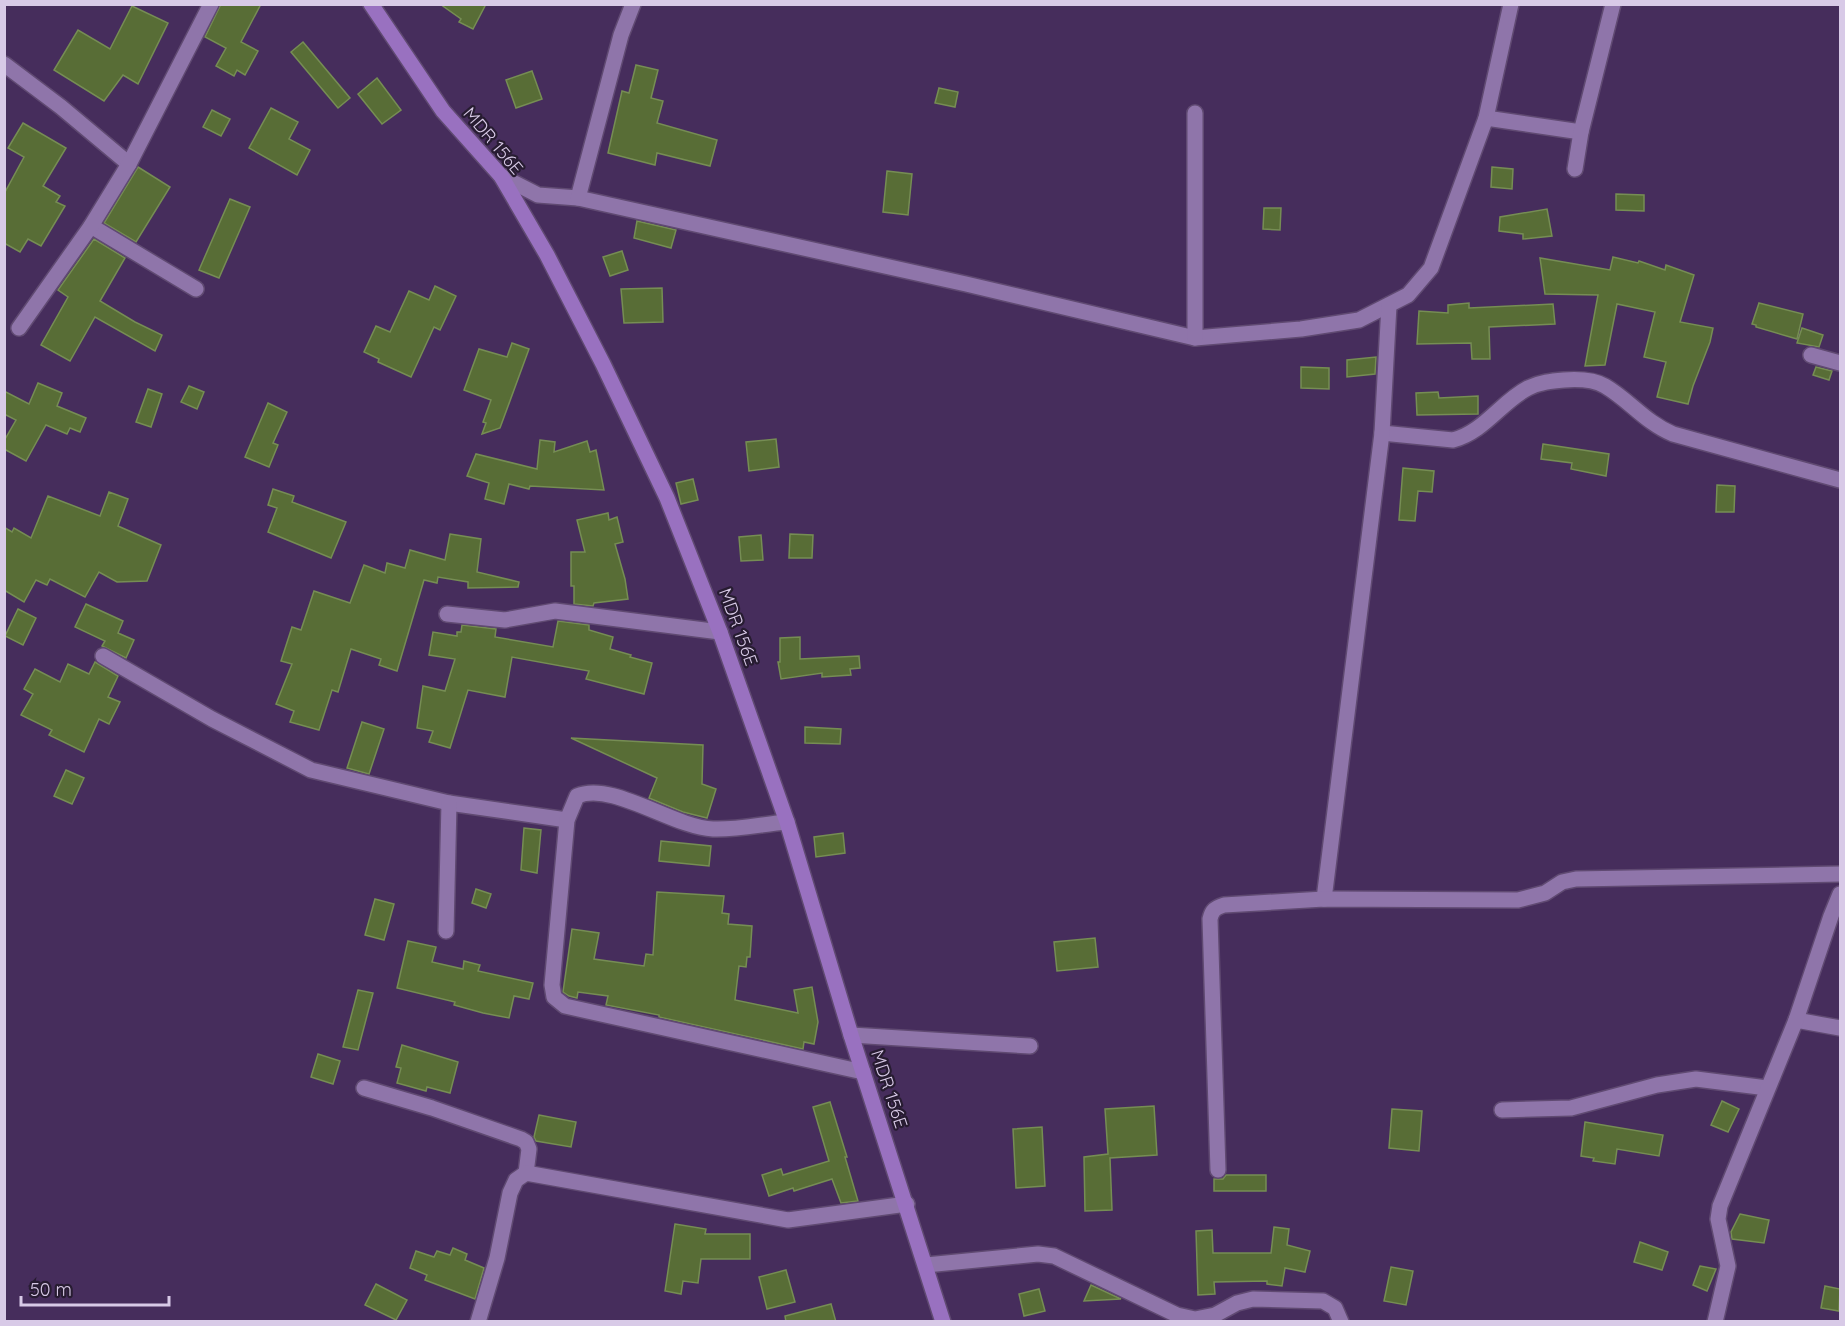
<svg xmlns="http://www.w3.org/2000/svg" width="1845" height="1326" font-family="Quicksand,sans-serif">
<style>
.building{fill:#586d36;stroke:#768d54;stroke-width:1.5}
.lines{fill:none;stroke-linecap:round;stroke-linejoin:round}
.minor-casing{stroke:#604a72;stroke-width:18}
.major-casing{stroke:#604a72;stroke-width:18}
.minor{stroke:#8f75aa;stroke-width:15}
.major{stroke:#9971c0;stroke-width:15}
.labels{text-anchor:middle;stroke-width:4.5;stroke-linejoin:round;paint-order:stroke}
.street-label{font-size:18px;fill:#d8cae7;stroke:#271c31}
</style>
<rect width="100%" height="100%" fill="#462d5c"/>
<g class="building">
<path d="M 221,4 L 261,4 L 241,42 L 258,51 L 245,75 L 237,70 L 234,76 L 216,66 L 226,48 L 205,37 Z"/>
<path d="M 440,4 L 486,4 L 473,29 L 459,22 L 461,19 Z"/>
<path d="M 132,6 L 168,23 L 138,84 L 123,75 L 104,101 L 54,70 L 78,30 L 110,49 Z"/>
<path d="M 303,42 L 350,98 L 338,108 L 291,52 Z"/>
<path d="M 636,65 L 658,70 L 651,98 L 663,101 L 657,123 L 717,140 L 710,166 L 657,153 L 655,165 L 608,153 L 622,91 L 629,93 Z"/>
<path d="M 532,71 L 542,99 L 516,108 L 506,80 Z"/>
<path d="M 377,78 L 401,110 L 382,124 L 358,94 Z"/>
<path d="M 939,88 L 958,92 L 955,107 L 935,103 Z"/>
<path d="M 271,108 L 298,122 L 289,139 L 310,150 L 297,175 L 249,148 Z"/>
<path d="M 212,110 L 230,119 L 221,136 L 203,127 Z"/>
<path d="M 23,123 L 66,148 L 43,186 L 60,196 L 56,202 L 65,206 L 41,246 L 28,239 L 20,252 L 4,243 L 4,194 L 24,157 L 8,148 Z"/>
<path d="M 138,167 L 170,187 L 136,242 L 104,223 Z"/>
<path d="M 1492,167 L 1513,169 L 1512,189 L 1491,187 Z"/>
<path d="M 887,171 L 912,174 L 908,215 L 883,212 Z"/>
<path d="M 1616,194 L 1644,195 L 1644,211 L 1616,210 Z"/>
<path d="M 230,199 L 250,207 L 219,278 L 199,270 Z"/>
<path d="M 1264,208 L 1281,208 L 1280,230 L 1263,229 Z"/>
<path d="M 1547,209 L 1552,236 L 1523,239 L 1523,234 L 1499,231 L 1500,217 Z"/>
<path d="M 637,221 L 676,230 L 671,248 L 634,238 Z"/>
<path d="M 94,239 L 125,258 L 100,301 L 135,322 L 162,335 L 155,351 L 95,317 L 70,361 L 41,345 L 68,297 L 58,290 Z"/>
<path d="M 622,251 L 628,270 L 610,276 L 603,257 Z"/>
<path d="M 1613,257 L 1638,263 L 1639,261 L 1665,270 L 1666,265 L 1694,275 L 1680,322 L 1713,328 L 1710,342 L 1693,386 L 1688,404 L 1657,397 L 1666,362 L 1644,357 L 1655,312 L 1617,304 L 1605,365 L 1585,366 L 1598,295 L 1545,294 L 1540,258 L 1610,270 Z"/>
<path d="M 435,286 L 456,296 L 440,330 L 434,327 L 411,377 L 378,362 L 379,359 L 364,352 L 376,326 L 390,332 L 409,291 L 429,300 Z"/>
<path d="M 662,288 L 663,322 L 624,323 L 621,289 Z"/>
<path d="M 1469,303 L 1469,308 L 1553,304 L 1555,324 L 1489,327 L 1490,359 L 1472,359 L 1471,343 L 1417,344 L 1419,311 L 1448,313 L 1448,305 Z"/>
<path d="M 1759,303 L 1803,314 L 1797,339 L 1756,327 L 1756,325 L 1752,324 Z"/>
<path d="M 1802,328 L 1823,335 L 1819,347 L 1797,343 Z"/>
<path d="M 512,343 L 529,349 L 500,428 L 482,434 L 486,423 L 483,422 L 491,400 L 464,390 L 479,349 L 507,357 Z"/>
<path d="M 1376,357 L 1375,374 L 1347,377 L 1347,360 Z"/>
<path d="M 1301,367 L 1329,368 L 1329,389 L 1301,388 Z"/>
<path d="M 1816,367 L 1832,371 L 1829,380 L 1813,375 Z"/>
<path d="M 38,383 L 62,393 L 57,406 L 86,418 L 80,432 L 70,428 L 67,434 L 46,425 L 26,461 L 4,449 L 4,441 L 16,420 L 4,414 L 4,391 L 29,404 Z"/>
<path d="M 189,386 L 204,392 L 197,409 L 181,402 Z"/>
<path d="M 148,389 L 162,394 L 151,427 L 136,422 Z"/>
<path d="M 1438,392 L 1439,398 L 1478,396 L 1478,414 L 1417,415 L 1416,393 Z"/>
<path d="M 268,403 L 287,412 L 273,443 L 278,445 L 269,467 L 245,457 Z"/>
<path d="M 776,439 L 779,467 L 749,471 L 746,442 Z"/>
<path d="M 540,440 L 555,442 L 554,452 L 587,441 L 590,452 L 596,450 L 604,490 L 530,486 L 529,489 L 509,484 L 504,504 L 485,499 L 489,483 L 467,476 L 476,454 L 537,469 Z"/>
<path d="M 1543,444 L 1609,454 L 1606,476 L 1571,469 L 1572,463 L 1541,459 Z"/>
<path d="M 1403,468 L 1434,471 L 1432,492 L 1418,491 L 1415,521 L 1399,520 Z"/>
<path d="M 693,479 L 698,500 L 681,504 L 676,483 Z"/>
<path d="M 1717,485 L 1735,486 L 1734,512 L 1716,512 Z"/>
<path d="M 273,489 L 294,496 L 292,502 L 346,522 L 331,558 L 268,532 L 277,508 L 268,505 Z"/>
<path d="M 109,492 L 128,499 L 118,526 L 161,545 L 147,581 L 117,582 L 99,572 L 85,597 L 50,579 L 47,585 L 36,580 L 24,602 L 4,590 L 4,527 L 12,532 L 14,528 L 31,538 L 48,496 L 100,516 Z"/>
<path d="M 608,513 L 609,520 L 617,517 L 623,542 L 615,544 L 625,579 L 628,599 L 594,603 L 593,606 L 574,604 L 574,586 L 571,586 L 571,552 L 585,552 L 577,520 Z"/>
<path d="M 450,534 L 481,539 L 477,572 L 519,582 L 518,587 L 468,588 L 468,582 L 438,577 L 437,583 L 424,580 L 397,671 L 379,665 L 381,659 L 351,649 L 338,692 L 332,690 L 319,730 L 290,722 L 294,711 L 276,704 L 292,664 L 281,661 L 292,627 L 301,630 L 314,591 L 350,603 L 364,565 L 385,573 L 387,563 L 405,568 L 410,550 L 445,560 Z"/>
<path d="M 790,534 L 813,535 L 812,558 L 789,558 Z"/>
<path d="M 761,535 L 763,560 L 741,561 L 739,537 Z"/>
<path d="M 86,604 L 123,621 L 118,633 L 134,640 L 126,658 L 102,646 L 105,641 L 75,627 Z"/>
<path d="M 18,609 L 36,618 L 23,645 L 5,636 Z"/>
<path d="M 558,621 L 589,625 L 589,630 L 613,637 L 610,649 L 631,655 L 630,657 L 652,663 L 644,694 L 586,679 L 589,671 L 512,657 L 505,697 L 468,690 L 450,748 L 429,742 L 433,731 L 417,728 L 423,686 L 445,691 L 455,659 L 429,655 L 433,632 L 457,636 L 457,632 L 461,632 L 462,625 L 496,629 L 495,637 L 553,647 Z"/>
<path d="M 800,637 L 800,659 L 859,656 L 860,668 L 850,669 L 851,675 L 822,677 L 822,673 L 781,679 L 778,662 L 780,662 L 780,638 Z"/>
<path d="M 95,662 L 118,676 L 108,697 L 120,702 L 109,724 L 99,719 L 84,752 L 49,735 L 52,730 L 21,715 L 33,694 L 24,689 L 35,669 L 60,682 L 68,664 L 89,674 Z"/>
<path d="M 362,722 L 384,729 L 369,774 L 347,768 Z"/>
<path d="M 805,727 L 841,729 L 840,744 L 805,743 Z"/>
<path d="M 571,738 L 703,745 L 702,784 L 716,789 L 707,818 L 683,812 L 649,798 L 657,778 Z"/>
<path d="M 66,770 L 84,778 L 72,804 L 54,796 Z"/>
<path d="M 524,828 L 541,830 L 537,873 L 521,870 Z"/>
<path d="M 843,833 L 845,853 L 816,857 L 814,837 Z"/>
<path d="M 661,841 L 711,846 L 709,866 L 659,861 Z"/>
<path d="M 476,889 L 491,894 L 486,908 L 472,903 Z"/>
<path d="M 657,892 L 724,896 L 722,913 L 729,914 L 728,924 L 752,926 L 750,957 L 747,957 L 746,967 L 739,966 L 735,1000 L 798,1013 L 794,990 L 812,987 L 818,1022 L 814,1044 L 804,1042 L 803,1049 L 659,1017 L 659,1015 L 606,1005 L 608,996 L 578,992 L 577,998 L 569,996 L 563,992 L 572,929 L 599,933 L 594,959 L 644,966 L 646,954 L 653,955 Z"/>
<path d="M 375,899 L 394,904 L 384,940 L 365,935 Z"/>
<path d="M 1095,938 L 1098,967 L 1057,971 L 1054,942 Z"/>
<path d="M 408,941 L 436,947 L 432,962 L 463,969 L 464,961 L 480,965 L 478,971 L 533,983 L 529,999 L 514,996 L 509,1018 L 483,1013 L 454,1005 L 455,1002 L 397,988 Z"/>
<path d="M 358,990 L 373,993 L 358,1050 L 343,1047 Z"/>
<path d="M 402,1045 L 458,1062 L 450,1093 L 427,1087 L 426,1091 L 397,1083 L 401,1068 L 396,1067 Z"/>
<path d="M 318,1054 L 340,1061 L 333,1084 L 311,1077 Z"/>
<path d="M 1722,1101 L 1739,1109 L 1728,1132 L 1711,1125 Z"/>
<path d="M 830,1102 L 847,1157 L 845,1157 L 858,1201 L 841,1203 L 832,1179 L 794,1191 L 793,1188 L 769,1196 L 762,1175 L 781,1169 L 783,1175 L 829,1161 L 813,1107 Z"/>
<path d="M 1154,1106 L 1157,1155 L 1110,1158 L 1112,1210 L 1085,1211 L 1084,1157 L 1108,1154 L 1105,1109 Z"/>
<path d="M 1392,1109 L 1422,1111 L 1419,1151 L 1389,1148 Z"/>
<path d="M 539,1115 L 576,1122 L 571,1147 L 536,1141 L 534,1137 Z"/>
<path d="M 1585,1122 L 1663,1135 L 1659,1156 L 1617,1149 L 1615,1164 L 1593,1161 L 1594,1158 L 1581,1156 Z"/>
<path d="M 1042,1127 L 1045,1186 L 1016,1188 L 1013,1129 Z"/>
<path d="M 1226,1175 L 1266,1175 L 1266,1191 L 1214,1191 L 1214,1179 L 1223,1179 Z"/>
<path d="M 1740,1214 L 1769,1220 L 1764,1243 L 1732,1239 L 1731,1232 Z"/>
<path d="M 675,1224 L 706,1229 L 705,1234 L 750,1234 L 750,1259 L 701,1259 L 698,1283 L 683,1281 L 681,1294 L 665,1291 Z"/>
<path d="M 1274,1227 L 1289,1229 L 1287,1245 L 1310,1251 L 1305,1272 L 1285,1268 L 1282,1286 L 1267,1284 L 1267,1281 L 1214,1282 L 1215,1294 L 1198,1295 L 1196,1231 L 1212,1230 L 1213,1253 L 1271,1253 Z"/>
<path d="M 1640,1242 L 1668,1252 L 1662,1270 L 1634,1262 Z"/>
<path d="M 453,1248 L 467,1254 L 465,1260 L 484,1268 L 475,1299 L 425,1280 L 427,1275 L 410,1268 L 416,1251 L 434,1257 L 437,1251 L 450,1255 Z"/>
<path d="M 1700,1266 L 1716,1269 L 1707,1291 L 1693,1285 Z"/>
<path d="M 1391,1267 L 1413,1271 L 1406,1305 L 1384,1301 Z"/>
<path d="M 786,1270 L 795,1302 L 767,1309 L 759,1277 Z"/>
<path d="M 376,1284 L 407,1300 L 396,1320 L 365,1305 Z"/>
<path d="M 1091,1285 L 1121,1299 L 1084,1301 Z"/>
<path d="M 1825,1286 L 1840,1289 L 1839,1311 L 1821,1308 Z"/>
<path d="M 1039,1289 L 1045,1311 L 1024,1316 L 1019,1294 Z"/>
<path d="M 831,1304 L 836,1322 L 786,1322 L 785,1316 Z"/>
</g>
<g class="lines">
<g class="minor-casing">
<g id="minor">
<path d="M 4,64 L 61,107 L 129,164"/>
<path d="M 1486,118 L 1581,132"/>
<path d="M 1575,169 L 1581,132 L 1613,4"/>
<path d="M 501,176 L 538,195 L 578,198 L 966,284 L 1195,338 L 1301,329 L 1359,320 L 1408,295 L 1431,268 L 1486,118 L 1511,4"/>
<path d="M 578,198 L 621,35 L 633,4"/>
<path d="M 91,226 L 196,289"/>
<path d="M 19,328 L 91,226 L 129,164 L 211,4"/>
<path d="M 1195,338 L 1195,113"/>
<path d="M 1811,355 L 1840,363"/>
<path d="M 1382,433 L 1453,440 C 1484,432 1501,402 1528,388 C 1540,382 1552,381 1564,380 C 1578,379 1593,379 1605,386 C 1629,400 1646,423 1673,434 L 1840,480"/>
<path d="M 447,614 L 505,620 L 555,611 L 720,632"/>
<path d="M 103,656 L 212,719 L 311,770 L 449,803 L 567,820"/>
<path d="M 787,822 C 763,824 737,830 713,829 C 672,827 613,781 577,796 L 567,820 L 552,985 L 554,997 L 565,1006 L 863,1072"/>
<path d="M 1324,899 L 1382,433 L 1389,305"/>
<path d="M 446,931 L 449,803"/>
<path d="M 1796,1020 L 1840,1028"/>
<path d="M 851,1035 L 1030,1046"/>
<path d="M 364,1088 L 432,1108 L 521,1139 L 526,1142 L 529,1149 L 526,1173"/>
<path d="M 1502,1110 L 1571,1108 L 1657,1085 L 1696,1079 L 1767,1088"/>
<path d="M 1218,1170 L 1210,919 C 1212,910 1215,908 1224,905 L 1324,899 L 1518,900 L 1545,893 L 1562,882 L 1576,879 L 1840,874"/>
<path d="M 926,1265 L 1038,1254 L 1054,1256 L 1177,1315 L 1195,1319 L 1215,1315 L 1237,1303 L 1253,1299 L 1323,1301 L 1335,1308 L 1341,1322"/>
<path d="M 478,1322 L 497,1258 L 510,1193 L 516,1180 L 526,1173 L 788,1220 L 907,1204"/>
<path d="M 1715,1322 L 1728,1266 L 1718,1219 L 1720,1206 L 1796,1020 L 1831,916 L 1840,894"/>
</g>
</g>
<g class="major-casing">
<path id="major" d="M 371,4 L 443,111 L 501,176 L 547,255 L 603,364 L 667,498 L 720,632 L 787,822 L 851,1035 L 943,1322"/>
</g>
<use href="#minor" class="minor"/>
<use href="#major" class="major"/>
</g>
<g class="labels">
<g class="street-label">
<text transform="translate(493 141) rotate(50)" y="6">MDR 156E</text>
<text transform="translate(738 627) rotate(70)" y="6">MDR 156E</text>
<text transform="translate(889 1089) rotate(72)" y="6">MDR 156E</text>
</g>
</g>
<rect width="1845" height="1326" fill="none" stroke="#d8cae7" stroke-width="12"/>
<path d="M21 1296v9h148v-9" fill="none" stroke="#d8cae7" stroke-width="3"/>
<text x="30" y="1296" font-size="18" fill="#d8cae7" stroke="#271c31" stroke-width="4.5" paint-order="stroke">50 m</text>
</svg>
